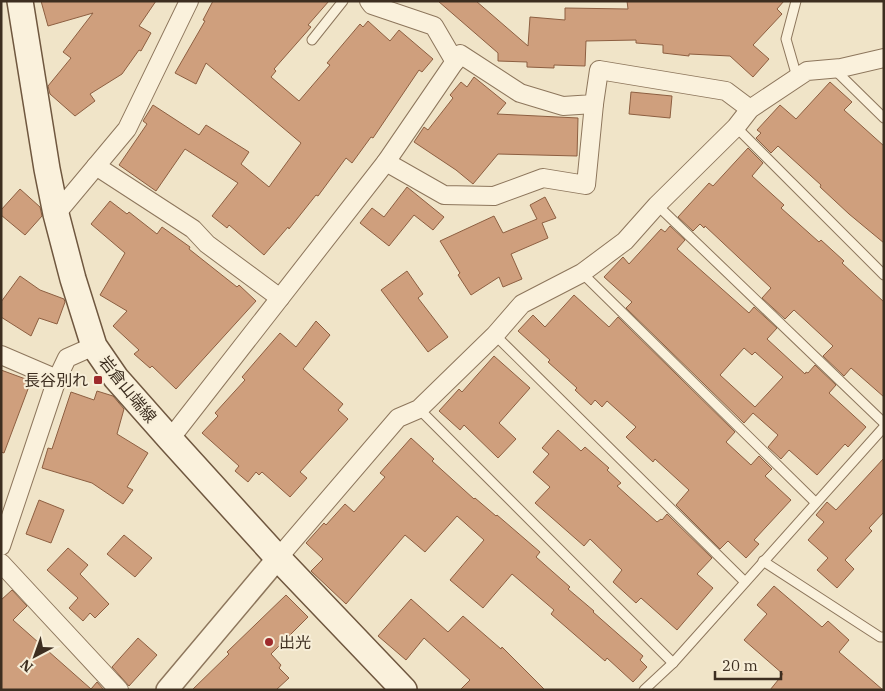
<svg xmlns="http://www.w3.org/2000/svg" width="885" height="691" font-family="'IBM Plex Serif','Noto Sans JP',serif">
<style>
.building{fill:#cf9f7d;stroke:#8d5f41;fill-rule:evenodd}
.lines{fill:none;stroke-linecap:round;stroke-linejoin:round}
.service-casing{stroke:#8d765c;stroke-width:11}
.minor-casing{stroke:#8d765c;stroke-width:20}
.tertiary-casing{stroke:#8d765c;stroke-width:24}
.secondary-casing{stroke:#6f573f;stroke-width:28}
.service{stroke:#faf1dc;stroke-width:9}
.minor{stroke:#faf1dc;stroke-width:18}
.tertiary{stroke:#faf1dc;stroke-width:21}
.secondary{stroke:#faf1dc;stroke-width:25}
.poi-dot{fill:#9e2a2b;stroke:#f7eed8;stroke-width:2}
.labels{text-anchor:middle;stroke-width:4;stroke-linejoin:round;paint-order:stroke}
.poi-label{font-size:16px;fill:#3d2e20;stroke:#f7eed8;text-anchor:end}
.street-label{font-size:16px;fill:#3d2e20;stroke:#f7eed8}
</style>
<rect width="100%" height="100%" fill="#f0e4c8"/>
<g class="building">
<path d="M 41,1 L 156,1 L 139,26 L 151,33 L 141,51 L 139,50 L 122,74 L 90,94 L 95,101 L 75,116 L 50,94 L 48,86 L 71,58 L 63,52 L 93,13 L 48,26 Z"/>
<path d="M 213,1 L 329,1 L 308,25 L 311,27 L 274,69 L 276,71 L 271,77 L 299,101 L 330,65 L 327,63 L 360,24 L 363,27 L 368,21 L 390,41 L 399,30 L 433,59 L 422,72 L 419,70 L 373,138 L 371,137 L 352,163 L 346,158 L 318,196 L 316,195 L 289,229 L 288,227 L 264,255 L 229,225 L 227,228 L 212,216 L 238,183 L 185,149 L 156,191 L 119,165 L 147,124 L 143,121 L 153,105 L 199,135 L 206,125 L 249,152 L 241,164 L 269,187 L 301,143 L 206,63 L 196,84 L 175,73 L 205,21 L 203,20 Z"/>
<path d="M 438,1 L 476,1 L 528,46 L 530,17 L 565,20 L 565,8 L 628,9 L 627,1 L 784,1 L 777,9 L 782,14 L 753,45 L 769,59 L 753,77 L 730,56 L 689,54 L 689,56 L 663,53 L 663,45 L 636,43 L 636,40 L 586,41 L 585,66 L 554,65 L 554,68 L 527,67 L 527,62 L 498,61 L 498,53 Z"/>
<path d="M 474,77 L 506,103 L 497,114 L 578,118 L 577,156 L 498,154 L 473,184 L 456,170 L 414,142 L 424,127 L 428,130 L 453,98 L 450,95 L 461,82 L 467,87 Z"/>
<path d="M 830,82 L 852,102 L 844,110 L 884,146 L 884,243 L 849,214 L 820,187 L 821,185 L 778,146 L 771,153 L 756,138 L 761,133 L 757,130 L 780,105 L 796,119 Z"/>
<path d="M 631,92 L 672,96 L 670,118 L 629,114 Z"/>
<path d="M 748,148 L 763,163 L 752,176 L 784,205 L 781,208 L 819,242 L 821,240 L 844,261 L 842,263 L 884,302 L 884,397 L 851,368 L 844,376 L 823,356 L 833,346 L 794,310 L 785,319 L 762,298 L 771,288 L 705,226 L 704,228 L 700,224 L 693,231 L 678,217 L 709,183 L 713,186 Z"/>
<path d="M 407,187 L 444,217 L 433,230 L 414,215 L 389,246 L 360,223 L 372,208 L 384,217 Z"/>
<path d="M 20,189 L 40,207 L 42,216 L 25,235 L 1,215 L 1,210 Z"/>
<path d="M 545,197 L 556,218 L 542,223 L 548,238 L 511,254 L 522,279 L 503,287 L 499,277 L 471,295 L 458,275 L 460,273 L 440,241 L 494,216 L 503,233 L 537,219 L 530,205 Z"/>
<path d="M 110,201 L 127,214 L 129,212 L 157,234 L 162,227 L 190,247 L 189,249 L 237,287 L 239,285 L 256,301 L 176,389 L 152,366 L 150,368 L 134,354 L 139,350 L 113,326 L 127,311 L 100,295 L 125,253 L 91,224 Z"/>
<path d="M 670,226 L 685,240 L 677,249 L 749,313 L 754,307 L 777,328 L 767,339 L 805,374 L 806,372 L 808,373 L 815,365 L 836,385 L 829,393 L 866,427 L 848,447 L 845,444 L 817,475 L 789,450 L 781,459 L 768,447 L 778,435 L 753,413 L 744,423 L 626,308 L 632,302 L 604,277 L 623,257 L 629,264 L 661,229 L 665,232 ZM 744,348 L 752,355 L 755,352 L 783,377 L 755,407 L 720,375 Z"/>
<path d="M 407,271 L 423,294 L 418,298 L 448,337 L 428,352 L 381,290 Z"/>
<path d="M 20,276 L 40,290 L 64,299 L 65,302 L 57,324 L 39,318 L 31,336 L 1,317 L 1,302 Z"/>
<path d="M 574,295 L 609,327 L 618,317 L 735,432 L 726,442 L 751,465 L 759,456 L 772,469 L 765,476 L 791,500 L 754,540 L 759,544 L 746,558 L 728,541 L 720,549 L 676,505 L 689,490 L 655,459 L 653,462 L 626,437 L 636,427 L 607,401 L 602,407 L 595,400 L 591,405 L 575,390 L 577,388 L 548,362 L 550,360 L 518,331 L 533,315 L 545,327 Z"/>
<path d="M 316,321 L 330,335 L 303,369 L 343,404 L 338,410 L 348,419 L 300,472 L 307,478 L 290,497 L 262,472 L 259,475 L 256,472 L 248,482 L 235,471 L 239,466 L 202,433 L 218,416 L 215,413 L 245,380 L 242,377 L 280,333 L 296,347 Z"/>
<path d="M 494,356 L 530,388 L 499,423 L 516,439 L 498,458 L 464,425 L 460,430 L 439,411 L 459,389 L 462,392 Z"/>
<path d="M 1,370 L 31,381 L 4,453 L 1,452 Z"/>
<path d="M 97,391 L 113,396 L 124,409 L 117,434 L 148,453 L 127,487 L 133,490 L 123,504 L 92,483 L 42,468 L 48,448 L 52,449 L 71,392 L 94,400 Z"/>
<path d="M 558,430 L 581,451 L 585,447 L 609,468 L 607,470 L 621,483 L 617,486 L 657,522 L 661,519 L 662,520 L 667,514 L 712,558 L 697,574 L 713,588 L 677,630 L 641,598 L 636,603 L 613,582 L 622,570 L 590,539 L 584,546 L 535,503 L 550,487 L 533,472 L 549,454 L 542,448 Z"/>
<path d="M 411,438 L 434,459 L 432,461 L 474,499 L 475,498 L 496,516 L 497,515 L 540,552 L 536,557 L 570,587 L 568,589 L 594,611 L 593,612 L 643,656 L 640,660 L 647,667 L 633,682 L 607,658 L 605,661 L 551,614 L 554,610 L 512,574 L 483,608 L 450,580 L 484,540 L 457,516 L 425,552 L 405,535 L 346,604 L 311,571 L 323,559 L 306,543 L 324,523 L 326,525 L 345,504 L 354,512 L 385,477 L 380,473 Z"/>
<path d="M 884,458 L 884,512 L 869,528 L 872,531 L 845,560 L 854,569 L 837,588 L 817,570 L 828,558 L 808,540 L 824,522 L 816,515 L 827,502 L 836,510 Z"/>
<path d="M 39,500 L 64,510 L 51,543 L 26,534 Z"/>
<path d="M 124,535 L 152,558 L 135,577 L 107,554 Z"/>
<path d="M 68,548 L 88,565 L 80,574 L 109,604 L 95,618 L 90,613 L 83,621 L 69,608 L 78,598 L 47,570 Z"/>
<path d="M 774,586 L 822,627 L 828,621 L 849,640 L 839,652 L 883,690 L 770,690 L 783,674 L 744,640 L 767,614 L 757,605 Z"/>
<path d="M 12,590 L 27,606 L 13,620 L 91,689 L 97,682 L 104,690 L 1,690 L 1,600 Z"/>
<path d="M 286,595 L 308,617 L 271,654 L 281,665 L 279,668 L 289,678 L 276,690 L 192,690 L 229,654 L 227,652 Z"/>
<path d="M 411,599 L 448,632 L 463,616 L 501,649 L 502,647 L 545,690 L 460,690 L 470,680 L 424,638 L 406,660 L 378,636 Z"/>
<path d="M 138,638 L 157,655 L 129,686 L 112,667 Z"/>
</g>
<g class="lines">
<g class="service-casing">
<g id="service">
<path d="M 796,1 L 786,39 L 797,77"/>
<path d="M 312,40 L 343,1"/>
<path d="M 834,69 L 884,118"/>
<path d="M 736,127 L 884,275"/>
<path d="M 657,205 L 884,423"/>
<path d="M 582,273 L 815,502"/>
<path d="M 495,335 L 745,582"/>
<path d="M 419,409 L 673,663"/>
<path d="M 763,561 L 880,637 L 884,637"/>
<path d="M 644,690 L 673,663 L 884,427"/>
</g>
</g>
<g class="minor-casing">
<g id="minor">
<path d="M 369,1 L 372,5 L 434,26 L 455,62"/>
<path d="M 386,162 L 444,195 L 494,196 L 543,178 L 586,185 L 594,104"/>
<path d="M 96,166 L 193,229 L 207,244 L 280,298"/>
<path d="M 56,214 L 127,129 L 189,1"/>
<path d="M 1,355 L 57,379"/>
<path d="M 170,439 L 386,162 L 460,54 L 520,93 L 563,106 L 594,104 L 599,70 L 726,91 L 750,109"/>
<path d="M 1,546 L 57,379 L 67,358 L 94,346"/>
<path d="M 278,558 L 398,418 L 419,409 L 495,335 L 522,304 L 582,273 L 625,241 L 657,205 L 736,127 L 750,109 L 807,71 L 841,68 L 884,58"/>
<path d="M 1,563 L 119,690"/>
</g>
</g>
<g class="tertiary-casing">
<path id="tertiary" d="M 167,690 L 278,558"/>
</g>
<g class="secondary-casing">
<path id="secondary" d="M 20,1 L 47,169 L 56,214 L 73,279 L 94,346 L 116,378 L 170,439 L 278,558 L 404,690"/>
</g>
<use href="#service" class="service"/>
<use href="#minor" class="minor"/>
<use href="#tertiary" class="tertiary"/>
<use href="#secondary" class="secondary"/>
</g>
<g class="poi-dot">
<rect x="93" y="375" width="10" height="10" rx="2.5"/>
<circle cx="269" cy="642" r="5"/>
</g>
<g class="labels">
<g class="poi-label">
<text x="88" y="386">長谷別れ</text>
<text x="279" y="648" text-anchor="start">出光</text>
</g>
<g class="street-label">
<text transform="translate(128 389) rotate(51)" y="6">岩倉山端線</text>
</g>
</g>
<rect width="885" height="691" fill="none" stroke="#3d2e20" stroke-width="5"/>
<g transform="translate(35 656) rotate(221)" stroke="#f7eed8" stroke-width="4" paint-order="stroke">
<path d="M0-4L9 19L0 12L-9 19Z" fill="#3d2e20"/>
<text y="-8" font-size="14" font-weight="bold" text-anchor="middle" fill="#3d2e20">N</text>
</g>
<path d="M715 671v8h66v-8" fill="none" stroke="#3d2e20" stroke-width="2.5"/>
<text x="722" y="671" font-size="15" fill="#3d2e20" stroke="#f7eed8" stroke-width="4" paint-order="stroke">20 m</text>
</svg>
